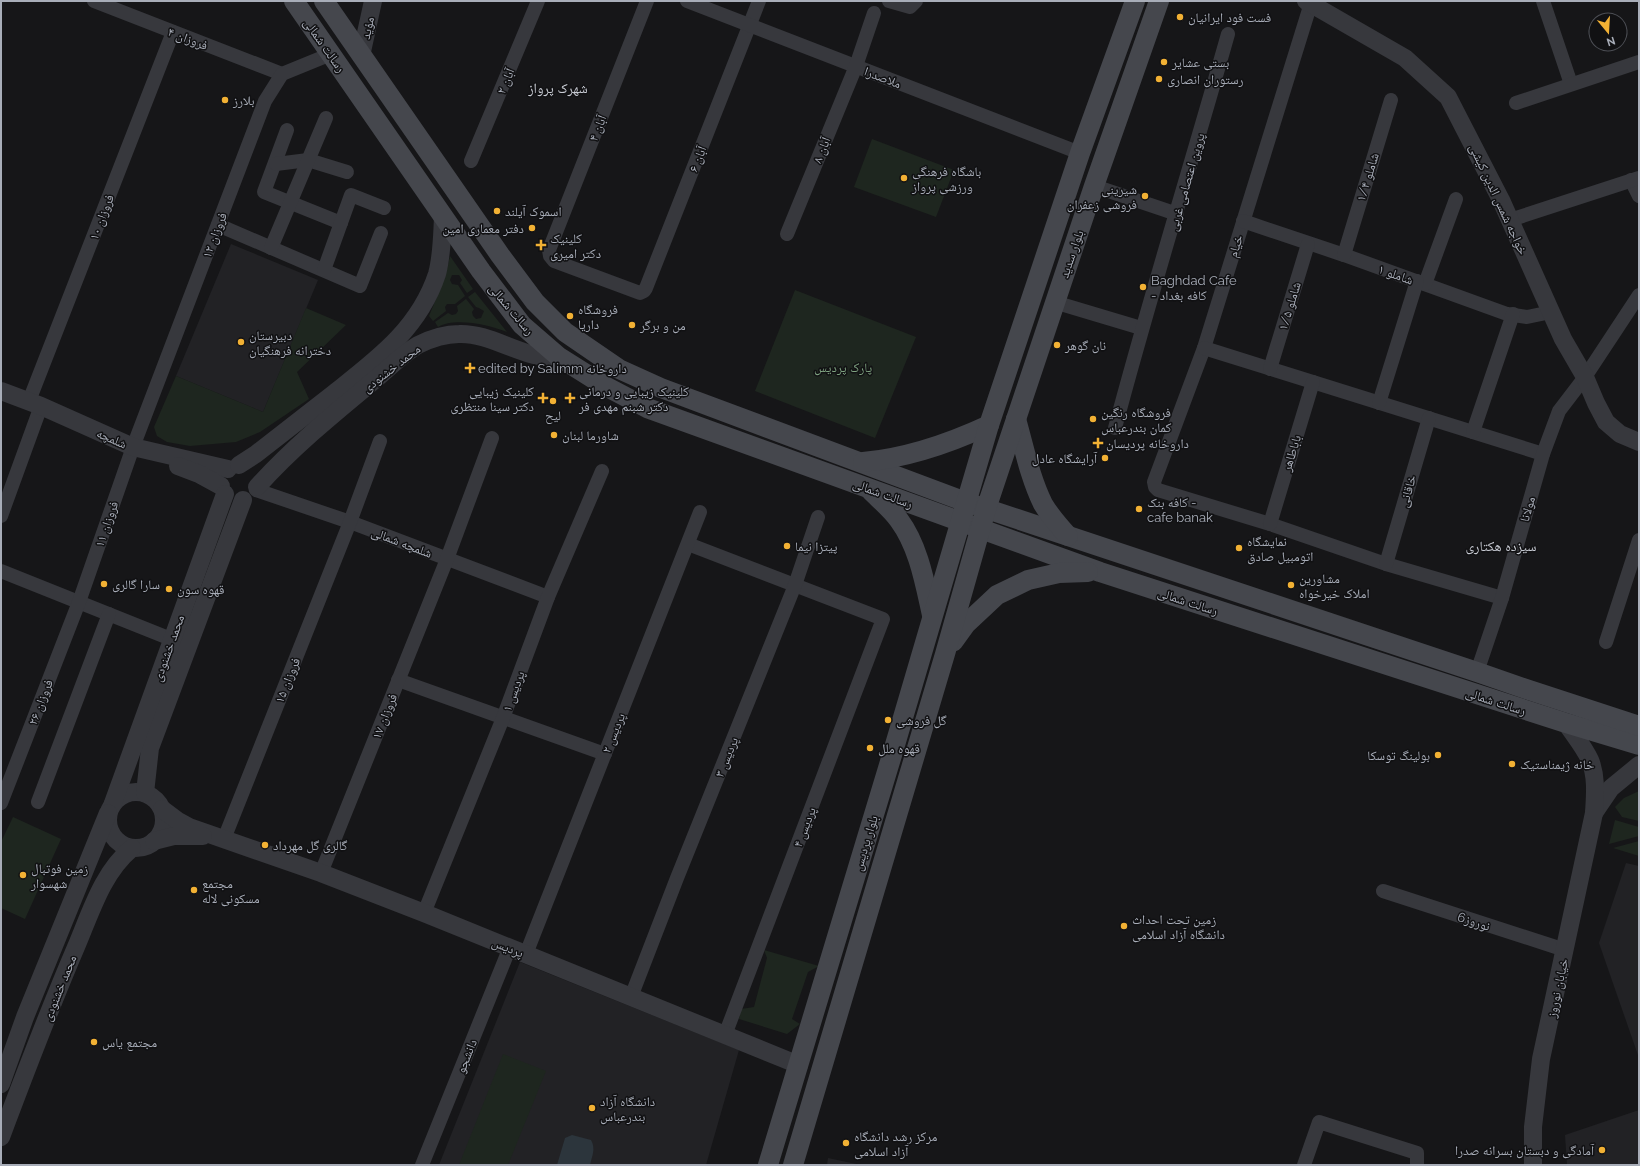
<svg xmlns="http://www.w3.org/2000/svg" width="1640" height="1166" font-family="Raleway,'Noto Naskh Arabic',sans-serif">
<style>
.built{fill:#222225}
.green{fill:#1e261f}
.water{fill:#2c353c}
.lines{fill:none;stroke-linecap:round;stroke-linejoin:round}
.minor{stroke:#37383d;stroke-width:14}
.tertiary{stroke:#37383d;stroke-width:18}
.secondary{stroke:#45474d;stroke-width:20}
.poi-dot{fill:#f2b134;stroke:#111113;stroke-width:1.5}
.labels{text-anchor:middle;stroke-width:3;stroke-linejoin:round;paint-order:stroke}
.poi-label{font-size:13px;fill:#a8adb8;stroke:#111113;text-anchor:start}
.street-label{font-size:13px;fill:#a8adb8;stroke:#111113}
.park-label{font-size:13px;fill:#7fa381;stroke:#111113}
.neighbourhood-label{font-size:14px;fill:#c9ccd4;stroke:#111113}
</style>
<rect width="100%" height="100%" fill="#161618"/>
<g class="built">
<path d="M 231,244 L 318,280 L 263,412 L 176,376 Z"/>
<path d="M 1626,863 L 1639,866 L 1639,1058 L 1599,943 Z"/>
<path d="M 520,962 L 739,1050 L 706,1165 L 439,1165 Z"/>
<path d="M 1639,1110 L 1639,1165 L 1567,1165 L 1565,1135 Z"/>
<path d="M 828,1158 L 861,1165 L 827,1165 Z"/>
</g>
<g class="green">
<path d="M 872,139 L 954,170 L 936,217 L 854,187 Z"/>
<path d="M 450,256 L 473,289 L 467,293 L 460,283 L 462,280 L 459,275 L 452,275 L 450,280 L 452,284 L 458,285 L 465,296 L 455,304 L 447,304 L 445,307 L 446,311 L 433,321 L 429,316 L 445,277 Z"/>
<path d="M 795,290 L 916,337 L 875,438 L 755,391 Z"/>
<path d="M 475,292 L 507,332 C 489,325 455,317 438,327 L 435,322 L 448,313 L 452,315 L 456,314 L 458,311 L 457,306 L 466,299 L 474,309 L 472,312 L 473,316 L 476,319 L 481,318 L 484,311 L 479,308 L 476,307 L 468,297 Z"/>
<path d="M 306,308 L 346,325 L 297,372 L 309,399 L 260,432 L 236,442 L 190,446 L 167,442 L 157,436 L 154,427 L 176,376 L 263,412 Z"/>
<path d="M 1639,791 L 1639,821 L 1622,817 L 1615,807 L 1624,798 Z"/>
<path d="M 13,817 L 61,839 L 25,919 L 1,908 L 1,842 Z"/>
<path d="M 1615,820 L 1639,827 L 1639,836 L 1609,844 Z"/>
<path d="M 1639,841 L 1639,856 L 1613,848 Z"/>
<path d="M 764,950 L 819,966 L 808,972 L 792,1019 L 800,1024 L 787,1034 L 739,1019 L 741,1009 L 754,1007 L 767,958 Z"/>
<path d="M 503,1054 L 546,1071 L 508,1165 L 459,1165 Z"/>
</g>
<path class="water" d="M 572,1135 L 591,1140 C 596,1149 592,1156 590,1165 L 557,1165 L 565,1138 Z"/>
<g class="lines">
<g class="minor">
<path d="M 94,1 L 282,74"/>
<path d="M 647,1 L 549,250 L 550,256 L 554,261 L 640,293 L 644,291 L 646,288 L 759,1"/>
<path d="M 687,1 L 1080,153"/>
<path d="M 889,1 L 910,7 L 916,1"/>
<path d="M 1543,1 L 1571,84"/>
<path d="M 1311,3 L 1204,348 L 1154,482 L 1155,487 L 1158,490 L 1270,524 L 1386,564 L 1502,598"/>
<path d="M 1516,103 L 1639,62"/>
<path d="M 287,130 L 264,192 L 341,223"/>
<path d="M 471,161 L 538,1"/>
<path d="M 276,164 L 308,160 L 347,172"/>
<path d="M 1631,180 L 1639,196"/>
<path d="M 1094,186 L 1177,214"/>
<path d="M 1510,220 L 1639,178"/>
<path d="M 1243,221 L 1344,255 L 1507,314 L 1527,317 L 1551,312"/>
<path d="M 218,225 L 360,286 L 381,233"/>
<path d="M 787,234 L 856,66 L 874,13"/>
<path d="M 271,248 L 326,118"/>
<path d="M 1344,255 L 1391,100"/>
<path d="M 324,270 L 351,195 L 384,208"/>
<path d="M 1425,284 L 1456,199"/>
<path d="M 1054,302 L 1141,328"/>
<path d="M 1204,348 L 1543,454"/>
<path d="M 1270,369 L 1308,244"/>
<path d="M 29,401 L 173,32"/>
<path d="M 1379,403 L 1417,281"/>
<path d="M 1115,428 C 1150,296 1191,165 1228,34"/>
<path d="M 1473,432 L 1513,314"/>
<path d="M 256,490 L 350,522 L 548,597"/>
<path d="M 1,516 L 41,406"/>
<path d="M 1270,524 L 1313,382"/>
<path d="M 688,544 L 883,619 L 725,1035"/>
<path d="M 1386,564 L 1429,418"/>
<path d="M 1,571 L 171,639"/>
<path d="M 1606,642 L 1639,540"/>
<path d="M 1477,672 L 1502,598 L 1543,454 L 1559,411 L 1585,377 L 1639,295"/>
<path d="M 398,680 L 605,754"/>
<path d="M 38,802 L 109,614"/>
<path d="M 1,803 L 79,602 L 133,447 L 265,101 L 282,74 L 331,54"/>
<path d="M 224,839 L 350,522 L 380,441"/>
<path d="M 321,873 L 447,559 L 492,438"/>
<path d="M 1383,891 L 1565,950"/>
<path d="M 424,913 L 503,718 L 548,597 L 602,471"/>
<path d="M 526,954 L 700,512"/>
<path d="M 631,997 L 677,878 L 795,585 L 818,517"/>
<path d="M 422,1165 L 510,947"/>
<path d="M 1304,1165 L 1319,1122 L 1417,1153 L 1417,1165"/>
</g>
<g class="tertiary">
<path d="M 1306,1 L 1405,58 L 1448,97 L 1501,200 L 1563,339 L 1585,377 L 1596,403 L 1606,422 L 1620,434 L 1639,442"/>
<path d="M 361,56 L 373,1"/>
<path d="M 1,391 L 41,406 L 133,447 L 228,469"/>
<path d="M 239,465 L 256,454 C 282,434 307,414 333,394 C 376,360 419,329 437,274 C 442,256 442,236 443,217"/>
<path d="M 178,466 L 199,474 L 221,486"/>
<path d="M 257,487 C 291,449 331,416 371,383 C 386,371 401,355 418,345 C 430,339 445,334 459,334 C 485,333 509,349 534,355 C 542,357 551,357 559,357"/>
<circle cx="136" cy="820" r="28"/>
<path d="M 145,793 L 150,748 L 243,500"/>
<path d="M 113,803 L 225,494"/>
<path d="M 162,809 L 178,821 L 189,827 L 321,873 L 424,913 L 799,1065"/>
<path d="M 1594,813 L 1611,788 L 1639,765"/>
<path d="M 154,841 L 174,836 L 203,836"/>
<path d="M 1,1084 L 25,1017 L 108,813"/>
<path d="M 1,1137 C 25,1073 49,1010 76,947 C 91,912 102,873 132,848"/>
<path d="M 1533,1165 L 1533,1127 L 1541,1059 L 1594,813 C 1595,796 1597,777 1590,760 C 1584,747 1574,735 1566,723"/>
</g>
<g class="secondary">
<path d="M 294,1 L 481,271 L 522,325 L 559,357 L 605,386 L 647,408 L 1100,572 L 1566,723 L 1639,745"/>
<path d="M 324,1 L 500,255 L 535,302 L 565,332 L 619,369 L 661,388 L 966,502 L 1477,672 L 1529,690 L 1639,726"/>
<path d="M 1016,419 C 1024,447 1030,478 1043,504 C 1050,516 1059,526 1068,536"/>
<path d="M 863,462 C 907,458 948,444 989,425"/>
<path d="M 871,491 C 880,500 891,509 899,520 C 919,547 925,584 932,615"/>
<path d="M 953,642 L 966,624 L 997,595 L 1028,580 L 1059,573 L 1088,572"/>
<path d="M 768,1165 L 892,755 L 989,425 L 1080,153 L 1135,1"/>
<path d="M 793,1165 L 945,654 L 986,509 L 1094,186 L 1159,1"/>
</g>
</g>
<g class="poi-dot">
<circle cx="1180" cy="17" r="4"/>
<circle cx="1164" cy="62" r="4"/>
<circle cx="1159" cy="79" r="4"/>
<circle cx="225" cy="100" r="4"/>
<circle cx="904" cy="178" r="4"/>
<circle cx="1145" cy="196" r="4"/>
<circle cx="497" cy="211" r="4"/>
<circle cx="532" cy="228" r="4"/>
<path d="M539 239h4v4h4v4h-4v4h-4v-4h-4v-4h4z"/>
<circle cx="1143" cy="287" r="4"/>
<circle cx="570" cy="316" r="4"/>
<circle cx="632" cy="325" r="4"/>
<circle cx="241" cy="342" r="4"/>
<circle cx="1057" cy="345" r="4"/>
<path d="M468 362h4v4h4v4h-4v4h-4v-4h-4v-4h4z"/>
<path d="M541 392h4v4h4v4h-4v4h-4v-4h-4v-4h4z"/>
<path d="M568 392h4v4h4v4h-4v4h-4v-4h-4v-4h4z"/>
<circle cx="553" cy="401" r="4"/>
<circle cx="1093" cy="419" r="4"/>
<circle cx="554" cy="435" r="4"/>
<path d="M1096 437h4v4h4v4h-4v4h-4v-4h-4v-4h4z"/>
<circle cx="1105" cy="458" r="4"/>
<circle cx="1139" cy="509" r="4"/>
<circle cx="787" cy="546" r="4"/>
<circle cx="1239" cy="548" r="4"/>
<circle cx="104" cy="584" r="4"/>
<circle cx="1291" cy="585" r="4"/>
<circle cx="169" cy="589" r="4"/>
<circle cx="888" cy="720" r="4"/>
<circle cx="870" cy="748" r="4"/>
<circle cx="1438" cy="755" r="4"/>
<circle cx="1512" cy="764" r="4"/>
<circle cx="265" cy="845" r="4"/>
<circle cx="23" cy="875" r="4"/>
<circle cx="194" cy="890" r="4"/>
<circle cx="1124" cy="926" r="4"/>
<circle cx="94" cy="1042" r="4"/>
<circle cx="592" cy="1108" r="4"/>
<circle cx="846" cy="1143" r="4"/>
<circle cx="1602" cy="1150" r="4"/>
</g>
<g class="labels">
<g class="poi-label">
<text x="1188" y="22">فست فود ایرانیان</text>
<text x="1172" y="67">بستی عشایر</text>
<text x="1167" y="84">رستوران انصاری</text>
<text x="233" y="105">بلارز</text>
<text x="912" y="176">باشگاه فرهنگی<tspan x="912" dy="15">ورزشی پرواز</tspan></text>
<text x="1137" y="194" text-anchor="end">شیرینی<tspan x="1137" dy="15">فروشی زعفران</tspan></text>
<text x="505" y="216">اسموک آیلند</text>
<text x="524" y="233" text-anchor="end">دفتر معماری امین</text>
<text x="550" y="243">کلینیک<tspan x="550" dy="15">دکتر امیری</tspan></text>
<text x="1151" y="285">Baghdad Cafe<tspan x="1151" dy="15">- کافه بغداد</tspan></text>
<text x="578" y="314">فروشگاه<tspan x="578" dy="15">داریا</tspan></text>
<text x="640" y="330">من و برگر</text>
<text x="249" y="340">دبیرستان<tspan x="249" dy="15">دخترانه فرهنگیان</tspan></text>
<text x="1065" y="350">نان گوهر</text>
<text x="478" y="373">edited by Salimm داروخانه</text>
<text x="534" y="396" text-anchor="end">کلینیک زیبایی<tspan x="534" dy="15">دکتر سینا منتظری</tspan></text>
<text x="579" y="396">کلینیک زیبایی و درمانی<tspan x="579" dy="15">دکتر شبنم مهدی فر</tspan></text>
<text x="1101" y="417">فروشگاه رنگین<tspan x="1101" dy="15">کمان بندرعباس</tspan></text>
<text x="553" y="420" text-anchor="middle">لیح</text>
<text x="562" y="440">شاورما لبنان</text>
<text x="1106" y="448">داروخانه پردیسان</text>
<text x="1097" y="463" text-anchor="end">آرایشگاه عادل</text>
<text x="1147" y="507">کافه بنک -<tspan x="1147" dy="15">cafe banak</tspan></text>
<text x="1247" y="546">نمایشگاه<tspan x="1247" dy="15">اتومبیل صادق</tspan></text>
<text x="795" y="551">پیتزا نیما</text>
<text x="1299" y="583">مشاورین<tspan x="1299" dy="15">املاک خیرخواه</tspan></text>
<text x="112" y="589">سارا گالری</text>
<text x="177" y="594">قهوه سون</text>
<text x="896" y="725">گل فروشی</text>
<text x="878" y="753">قهوه ملل</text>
<text x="1430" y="760" text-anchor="end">بولینگ توسکا</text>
<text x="1520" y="769">خانه ژیمناستیک</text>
<text x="273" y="850">گالری گل مهرداد</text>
<text x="31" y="873">زمین فوتبال<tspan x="31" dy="15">شهسوار</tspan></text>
<text x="202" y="888">مجتمع<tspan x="202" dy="15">مسکونی لاله</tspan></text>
<text x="1132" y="924">زمین تحت احداث<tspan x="1132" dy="15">دانشگاه آزاد اسلامی</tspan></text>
<text x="102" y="1047">مجتمع یاس</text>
<text x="600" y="1106">دانشگاه آزاد<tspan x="600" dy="15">بندرعباس</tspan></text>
<text x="854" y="1141">مرکز رشد دانشگاه<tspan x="854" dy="15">آزاد اسلامی</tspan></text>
<text x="1594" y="1155" text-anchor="end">آمادگی و دبستان بسرانه صدرا</text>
</g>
<g class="street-label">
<text transform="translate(367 28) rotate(-78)" y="5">مؤید</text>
<text transform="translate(188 38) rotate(21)" y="5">فروزان ۴</text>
<text transform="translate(325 45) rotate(55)" y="5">رسالت شمالی</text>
<text transform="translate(883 77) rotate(21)" y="5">ملاصدرا</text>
<text transform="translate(505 81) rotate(-67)" y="5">آبان ۲</text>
<text transform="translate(597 128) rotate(-68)" y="5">آبان ۴</text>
<text transform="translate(821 150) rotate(-68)" y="5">آبان ۸</text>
<text transform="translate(697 159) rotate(-68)" y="5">آبان ۶</text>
<text transform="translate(1367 177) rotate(-73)" y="5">شاملو ۱/۴</text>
<text transform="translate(1186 182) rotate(-74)" y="5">پروین اعتصامی غربی</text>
<text transform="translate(1499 199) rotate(65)" y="5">خواجه شمس الدين كيشی</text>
<text transform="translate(101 217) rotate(-69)" y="5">فروزان ۱۰</text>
<text transform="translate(214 235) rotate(-69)" y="5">فروزان ۱۲</text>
<text transform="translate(1235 246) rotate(-73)" y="5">خیام</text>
<text transform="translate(1071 254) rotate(-71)" y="5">بلوار سدید</text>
<text transform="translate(1396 274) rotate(20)" y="5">شاملو ۱</text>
<text transform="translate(1289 306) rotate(-73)" y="5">شاملو ۱/۵</text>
<text transform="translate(512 309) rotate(50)" y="5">رسالت شمالی</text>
<text transform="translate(391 368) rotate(-38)" y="5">محمد خشنودی</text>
<text transform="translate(112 438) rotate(24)" y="5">شلمچه</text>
<text transform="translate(1291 453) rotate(-73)" y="5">باباطاهر</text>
<text transform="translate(1407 491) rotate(-74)" y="5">خاقانی</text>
<text transform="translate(883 493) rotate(20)" y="5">رسالت شمالی</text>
<text transform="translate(1527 509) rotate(-74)" y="5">مولانا</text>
<text transform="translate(106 524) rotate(-71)" y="5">فروزان ۱۱</text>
<text transform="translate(402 542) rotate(21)" y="5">شلمچه شمالی</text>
<text transform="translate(1188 601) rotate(18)" y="5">رسالت شمالی</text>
<text transform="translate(168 648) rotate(-70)" y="5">محمد خشنودی</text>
<text transform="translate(287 680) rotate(-68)" y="5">فروزان ۱۵</text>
<text transform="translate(513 691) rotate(-70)" y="5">پردیس ۱</text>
<text transform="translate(1496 701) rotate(18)" y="5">رسالت شمالی</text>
<text transform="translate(40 702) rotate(-69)" y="5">فروزان ۲۶</text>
<text transform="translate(384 716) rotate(-68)" y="5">فروزان ۱۷</text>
<text transform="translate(613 733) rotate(-68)" y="5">پردیس ۲</text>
<text transform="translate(726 757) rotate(-68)" y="5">پردیس ۳</text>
<text transform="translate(804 827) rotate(-69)" y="5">پردیس ۴</text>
<text transform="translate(865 843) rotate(-73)" y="5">بلوار پردیس</text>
<text transform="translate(1474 921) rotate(18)" y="5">نوروز6</text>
<text transform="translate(508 947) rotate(22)" y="5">پردیس</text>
<text transform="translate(59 988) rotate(-68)" y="5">محمد خشنودی</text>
<text transform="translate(1557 988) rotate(-78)" y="5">خیابان نوروز</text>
<text transform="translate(466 1056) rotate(-68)" y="5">دانشجو</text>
</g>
<g class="park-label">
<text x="843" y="372">پارک پردیس</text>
</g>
<g class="neighbourhood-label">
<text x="558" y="93">شهرک پرواز</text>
<text x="1501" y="551">سیزده هکتاری</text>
</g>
</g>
<rect width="1640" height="1166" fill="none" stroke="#a8adb8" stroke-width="4"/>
<g transform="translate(1608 32) rotate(162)"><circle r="19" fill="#111113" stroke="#4d4f55"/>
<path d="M0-3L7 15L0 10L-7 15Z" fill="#f2b134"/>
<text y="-6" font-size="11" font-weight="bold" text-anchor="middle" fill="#a8adb8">N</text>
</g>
</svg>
